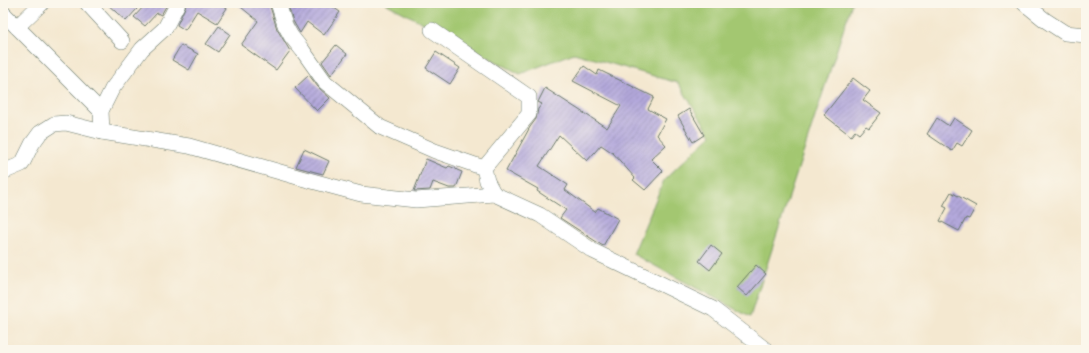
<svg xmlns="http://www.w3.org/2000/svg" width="1089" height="353" font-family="'Architects Daughter',sans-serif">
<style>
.grass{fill:#a3c771;stroke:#618252}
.building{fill:url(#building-hatch)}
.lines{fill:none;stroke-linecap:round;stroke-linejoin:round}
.minor-casing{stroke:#6a796b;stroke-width:16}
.minor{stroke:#fff;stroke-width:15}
</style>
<defs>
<pattern id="building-hatch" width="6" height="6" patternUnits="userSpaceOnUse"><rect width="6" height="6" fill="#b3a8db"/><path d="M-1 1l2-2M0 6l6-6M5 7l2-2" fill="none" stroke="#918ab2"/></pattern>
</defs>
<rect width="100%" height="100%" fill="#fbf7ec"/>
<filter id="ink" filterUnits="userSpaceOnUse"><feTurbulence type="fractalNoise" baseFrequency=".025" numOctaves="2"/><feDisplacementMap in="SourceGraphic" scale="8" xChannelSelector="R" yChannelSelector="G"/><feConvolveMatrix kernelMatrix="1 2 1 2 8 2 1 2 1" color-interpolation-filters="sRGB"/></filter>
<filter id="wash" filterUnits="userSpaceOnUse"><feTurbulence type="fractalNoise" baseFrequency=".012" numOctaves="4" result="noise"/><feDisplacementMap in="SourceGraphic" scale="16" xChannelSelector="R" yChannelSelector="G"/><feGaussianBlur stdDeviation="0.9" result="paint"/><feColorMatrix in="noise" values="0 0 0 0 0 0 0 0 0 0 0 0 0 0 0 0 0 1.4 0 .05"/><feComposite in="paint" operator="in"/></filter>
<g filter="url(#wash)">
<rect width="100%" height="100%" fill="#f4e8d0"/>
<path class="grass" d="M 385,3 L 852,3 L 750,317 L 633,254 L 664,180 L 711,135 L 678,83 L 574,53 L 520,74 Z"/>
<g id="blocks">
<g class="building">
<path d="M 106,3 L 131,3 L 137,9 L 126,21 Z"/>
<path d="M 142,3 L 168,3 L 161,15 L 157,13 L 145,26 L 134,17 L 145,5 Z"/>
<path d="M 187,3 L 220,3 L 227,8 L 217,23 L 197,11 L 185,30 L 177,25 Z"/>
<path d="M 236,3 L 269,3 L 277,29 L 290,51 L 276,70 L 241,45 L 258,21 Z"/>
<path d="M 287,3 L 327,3 L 340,12 L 324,35 L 307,22 L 300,33 L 293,21 Z"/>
<path d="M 219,26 L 230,34 L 218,52 L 206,44 Z"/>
<path d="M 181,45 L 198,54 L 189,70 L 172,60 Z"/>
<path d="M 336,45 L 347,54 L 331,75 L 322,62 Z"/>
<path d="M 436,52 L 460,68 L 450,84 L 426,68 Z"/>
<path d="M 584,66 L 597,75 L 599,70 L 654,97 L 648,109 L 666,119 L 657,135 L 666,145 L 651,159 L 663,171 L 645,190 L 633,180 L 635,178 L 613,153 L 601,145 L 587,161 L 559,135 L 539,166 L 568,185 L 565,190 L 595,212 L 598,208 L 618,219 L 603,246 L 560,218 L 566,210 L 537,191 L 538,189 L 506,171 L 530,127 L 536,119 L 538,109 L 542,104 L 538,102 L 545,88 L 607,128 L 621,106 L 573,81 Z"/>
<path d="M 309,75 L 318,87 L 330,98 L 317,111 L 295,88 Z"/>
<path d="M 853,78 L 870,91 L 863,100 L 881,113 L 869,128 L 866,126 L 859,134 L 855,131 L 851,136 L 824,115 Z"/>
<path d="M 689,109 L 704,135 L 693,142 L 678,116 Z"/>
<path d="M 937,118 L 949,126 L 954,118 L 972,130 L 962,146 L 957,143 L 952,151 L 927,134 Z"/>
<path d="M 304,149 L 329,161 L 323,174 L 296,167 Z"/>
<path d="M 426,159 L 447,168 L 449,166 L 456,169 L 457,170 L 462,172 L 456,188 L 449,188 L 433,182 L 430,190 L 414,191 Z"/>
<path d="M 951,192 L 976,206 L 969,219 L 966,218 L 959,231 L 940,221 L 947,208 L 943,206 Z"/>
<path d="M 711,245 L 722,254 L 710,270 L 699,261 Z"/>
<path d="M 756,265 L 766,274 L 747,296 L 737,287 Z"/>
</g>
</g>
</g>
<g filter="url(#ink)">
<use href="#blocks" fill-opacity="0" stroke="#6a796b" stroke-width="1"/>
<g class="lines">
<g class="minor-casing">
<g id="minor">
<path d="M 87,3 L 122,41"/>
<path d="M 278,3 L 285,25 L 291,36 L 303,51 L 325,82 L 380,127 L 435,151 L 484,168 L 487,181 L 494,194"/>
<path d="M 1024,3 L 1045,20 L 1065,33 L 1086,35"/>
<path d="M 3,13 L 101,111"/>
<path d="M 17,27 L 42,3"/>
<path d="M 432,30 L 529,97 L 529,114 L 484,168"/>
<path d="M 102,132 L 101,111 L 112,89 L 142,49 L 165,28 L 178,3"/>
<path d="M 3,172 L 22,164 L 32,144 L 40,133 L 54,124 L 66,123 L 102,132 L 189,146 L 301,178 L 361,194 L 416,200 L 494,194 L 540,215 L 593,251 L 713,309 L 766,350"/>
</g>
</g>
<use href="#minor" class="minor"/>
</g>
</g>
<rect width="1089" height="353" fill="none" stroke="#fbf7ec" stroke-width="16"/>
</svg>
